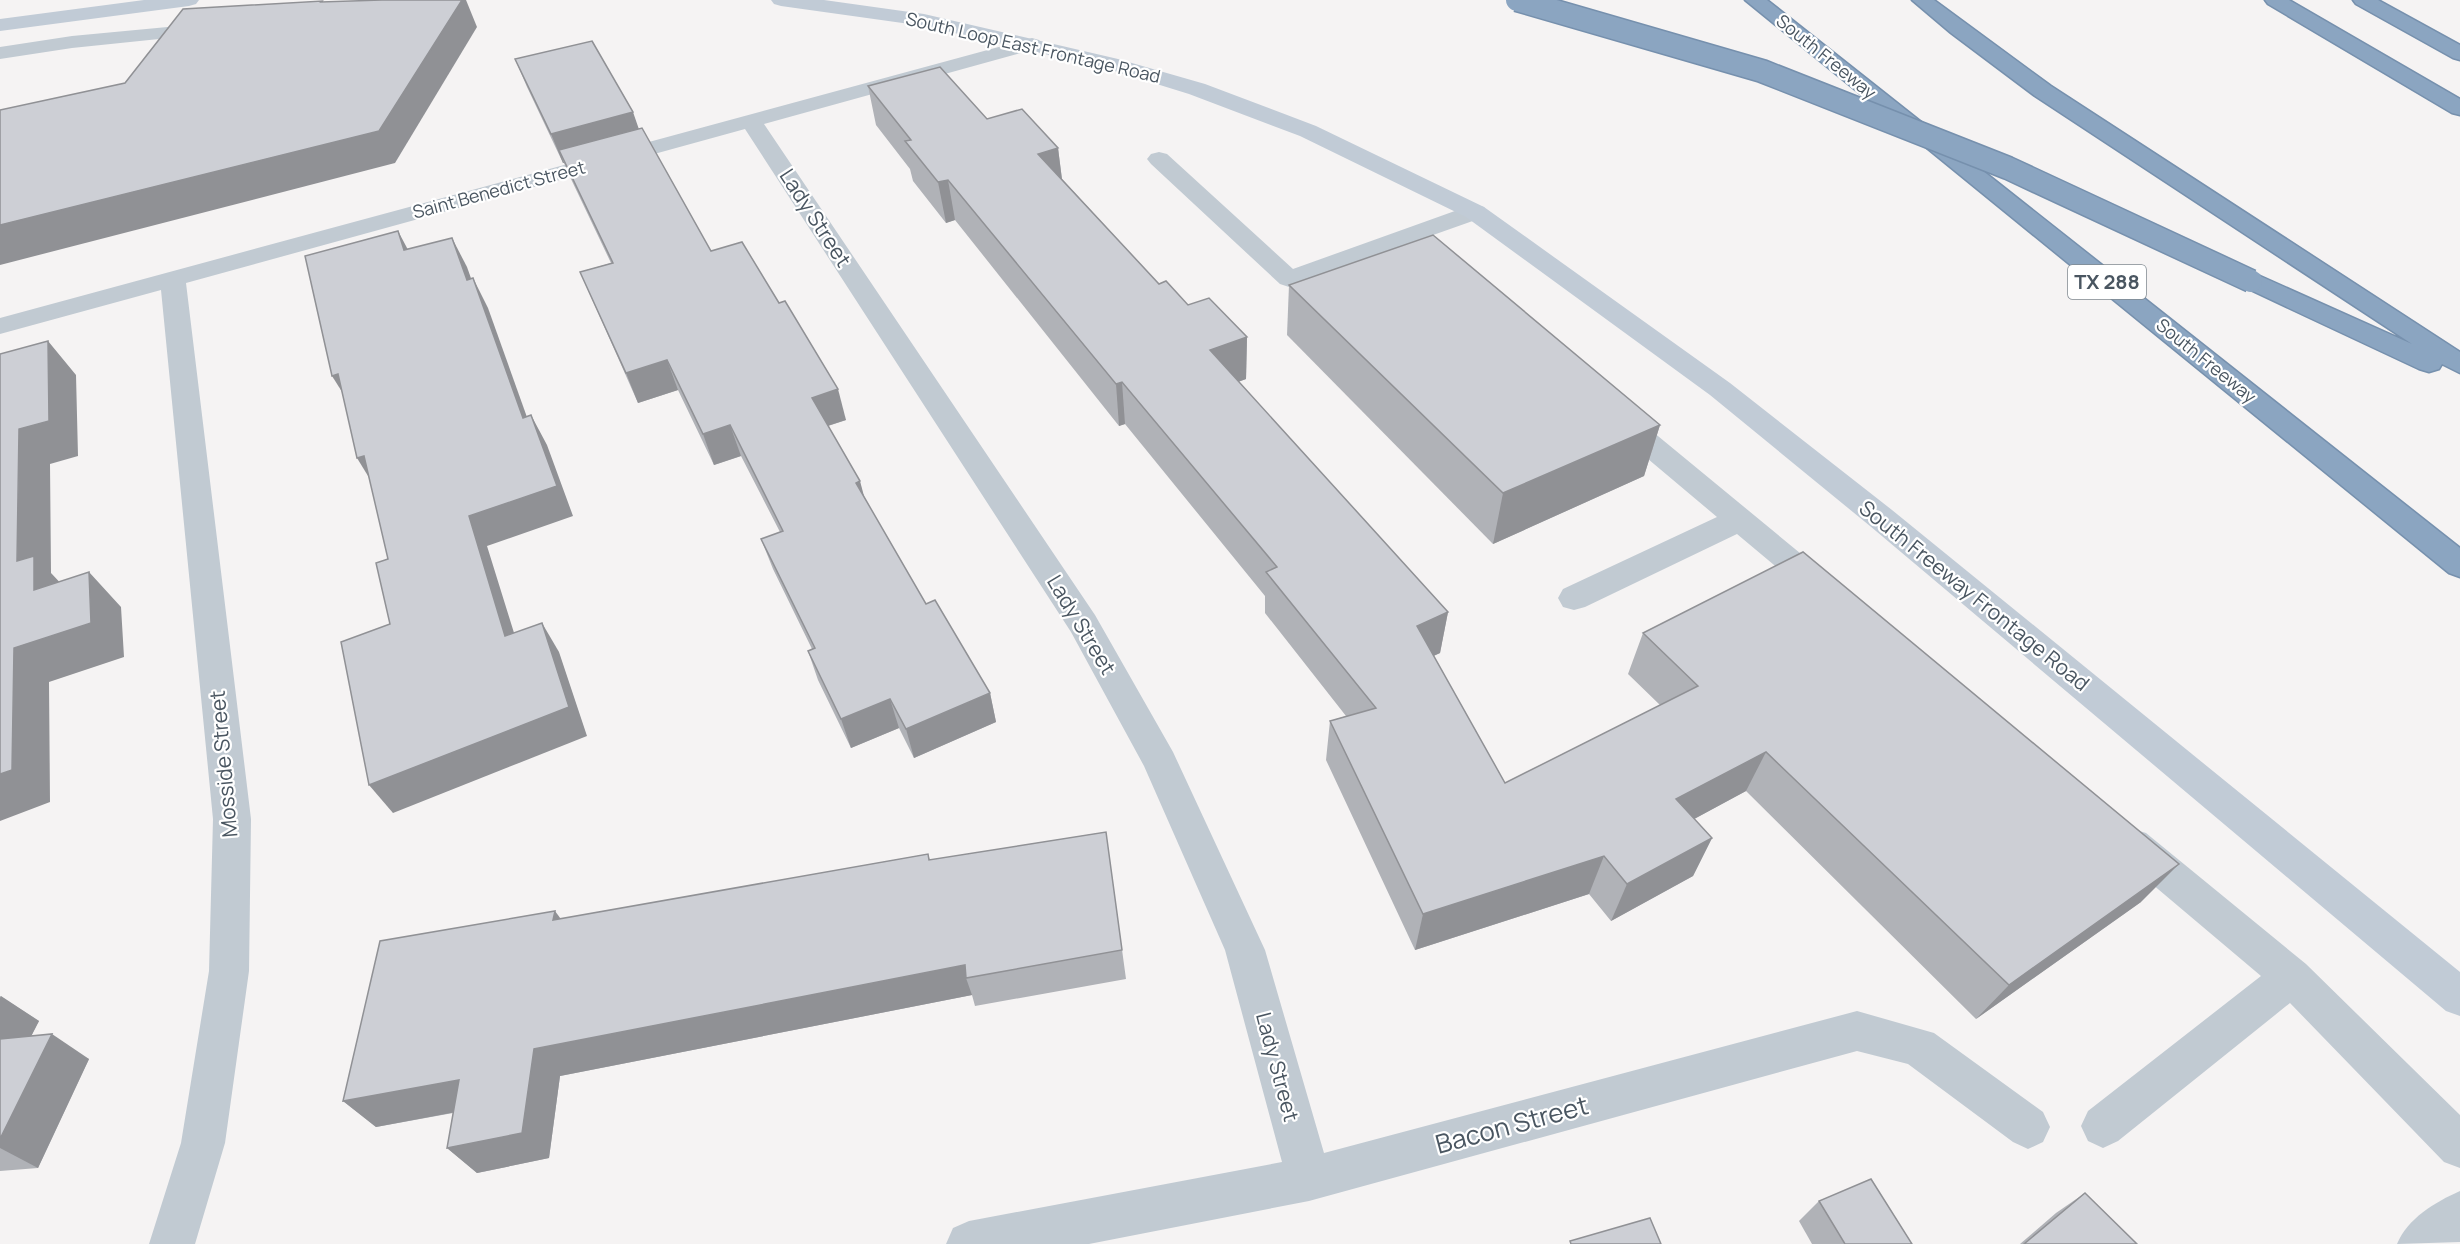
<svg xmlns="http://www.w3.org/2000/svg" width="2460" height="1244" font-family="Manrope,sans-serif">
<style>
.lines{fill:none;stroke-linecap:round;stroke-linejoin:round}
.highway-casing{stroke:#7690ad;stroke-width:3}
.lane{fill:#c1cad2;fill-rule:evenodd}
.street{fill:#c1cad2;fill-rule:evenodd}
.secondary{fill:#c1cbd6;fill-rule:evenodd}
.highway{fill:#8ba5c1;fill-rule:evenodd}
.highway-bridge-casing{stroke:#7690ad;stroke-width:25;stroke-linecap:butt}
.highway-bridge{stroke:#8ba5c1;stroke-width:22}
.wall{fill:#b0b2b7}
.shaded-wall{fill:#909195}
.building{fill:#cdcfd5;stroke:#909195;stroke-width:1.5}
.labels{text-anchor:middle;stroke-width:4.5;stroke-linejoin:round;paint-order:stroke}
.far-street-label{font-size:18px;fill:#4a5661;stroke:#fff}
.shield{fill:#fff;stroke:#808990;stroke-width:1.5}
.shield-label{font-size:20px;font-weight:bold;fill:#4a5661}
.street-label{font-size:21px;fill:#4a5661;stroke:#fff}
.near-street-label{font-size:26px;fill:#4a5661;stroke:#fff}
</style>
<rect width="100%" height="100%" fill="#f5f3f3"/>
<g class="lines">
<g class="highway-casing">
<g id="highway">
<path d="M 1745,0 L 1767,0 L 2460,548 L 2460,577 L 2449,573 Z"/>
<path d="M 1912,0 L 1934,0 L 2051,86 L 2460,352 L 2460,373 L 2442,364 L 2439,369 L 2429,372 L 2419,369 L 2242,286 L 2238,281 L 2242,276 L 2251,273 L 2260,276 L 2412,344 L 2035,96 L 1951,33 Z"/>
<path d="M 2265,0 L 2289,0 L 2460,99 L 2460,115 L 2452,113 L 2268,4 Z"/>
<path d="M 2353,0 L 2378,0 L 2460,45 L 2460,60 L 2453,58 L 2356,4 Z"/>
</g>
</g>
<g class="lane">
<path d="M 1159,152 L 1167,154 L 1293,269 L 1466,207 L 1475,205 L 1484,207 L 1487,212 L 1484,217 L 1419,240 L 1451,267 L 1455,272 L 1451,277 C 1430,283 1413,261 1398,248 L 1289,287 L 1280,284 L 1151,164 L 1147,159 L 1151,154 Z"/>
<path d="M 1620,411 L 1630,413 L 1834,581 L 1839,589 L 1834,597 L 1823,601 L 1812,597 L 1737,534 L 1585,607 L 1574,610 L 1563,607 L 1558,598 L 1563,589 L 1717,517 L 1610,427 L 1606,420 L 1610,413 Z"/>
<path d="M 2133,829 L 2146,833 L 2306,964 L 2460,1115 L 2460,1168 L 2444,1162 L 2290,1003 L 2118,1141 L 2103,1148 L 2088,1141 L 2081,1126 L 2088,1111 L 2261,976 L 2120,857 L 2114,845 L 2120,833 Z"/>
<path d="M 2460,1191 L 2460,1242 L 2397,1244 C 2407,1219 2435,1202 2460,1191 Z"/>
</g>
<g class="street">
<path d="M 210,23 L 217,25 L 220,29 L 217,33 L 72,48 L 0,59 L 0,47 L 72,36 Z"/>
<path d="M 1032,38 L 1039,40 L 1042,44 L 1039,48 L 764,124 L 1095,615 L 1173,752 L 1265,950 L 1324,1153 L 1857,1011 L 1934,1033 L 2043,1112 L 2050,1127 L 2043,1142 L 2028,1149 L 2013,1142 L 1908,1064 L 1857,1051 L 1309,1201 L 1089,1244 L 946,1244 L 953,1228 L 969,1221 L 1282,1162 L 1225,950 L 1144,766 L 1071,632 L 745,129 L 186,283 L 251,819 L 249,971 L 225,1143 L 195,1244 L 149,1244 L 181,1143 L 209,971 L 213,819 L 161,290 L 0,334 L 0,318 Z"/>
</g>
<g class="secondary">
<path d="M 144,0 L 199,0 L 196,4 L 189,6 L 0,31 L 0,19 Z"/>
<path d="M 771,0 L 824,0 L 924,14 L 1118,59 L 1205,84 L 1316,126 L 1484,207 L 1730,383 L 1892,510 L 2460,972 L 2460,1016 L 2446,1011 L 1870,526 L 1710,395 L 1466,217 L 1300,136 L 1189,94 L 1105,68 L 924,26 L 781,6 L 774,4 Z"/>
</g>
<use href="#highway" class="highway"/>
<g class="highway-bridge-casing">
<path id="highway-bridge" d="M 1517,0 L 1762,71 L 2008,168 L 2251,281"/>
</g>
<use href="#highway-bridge" class="highway-bridge"/>
</g>
<g class="wall">
<path d="M 515,59 L 639,129 L 711,251 L 846,420 L 828,426 L 864,498 L 926,604 L 990,693 L 996,722 L 914,758 L 899,728 L 851,748 L 818,680 L 808,651 L 812,649 L 773,569 L 761,539 L 780,532 L 741,456 L 714,465 L 678,390 L 638,403 L 580,272 L 611,263 L 571,179 L 564,163 L 563,163 L 527,87 Z"/>
<path d="M 868,86 L 987,119 L 1058,148 L 1062,179 L 1159,284 L 1188,305 L 1247,337 L 1246,379 L 1238,382 L 1448,612 L 1440,653 L 1433,656 L 1505,783 L 1660,705 L 1628,674 L 1643,633 L 2141,902 L 1976,1019 L 1746,791 L 1694,819 L 1712,838 L 1693,876 L 1611,921 L 1589,894 L 1415,950 L 1326,760 L 1330,721 L 1346,716 L 1265,613 L 1265,596 L 1125,424 L 1119,426 L 955,220 L 946,223 L 913,181 L 910,169 L 876,125 Z"/>
<path d="M 1289,285 L 1660,425 L 1644,476 L 1493,544 L 1287,335 Z"/>
<path d="M 1106,832 L 1126,979 L 975,1006 L 972,995 L 560,1076 L 549,1158 L 477,1173 L 447,1148 L 453,1113 L 376,1127 L 343,1101 L 561,919 L 928,854 L 930,860 Z"/>
<path d="M 0,996 L 39,1021 L 31,1036 L 89,1059 L 38,1168 L 0,1171 Z"/>
<path d="M 2085,1193 L 2137,1244 L 2020,1244 L 2056,1213 Z"/>
<path d="M 1819,1201 L 1912,1244 L 1812,1244 L 1799,1221 Z"/>
</g>
<g class="shaded-wall">
<path d="M 462,0 L 466,0 L 477,27 L 395,163 L 0,265 L 0,225 Z"/>
<path d="M 633,112 L 643,141 L 559,150 L 564,163 L 563,163 L 551,134 Z"/>
<path d="M 1058,148 L 1063,188 L 1038,154 Z"/>
<path d="M 948,180 L 955,220 L 946,223 L 938,182 Z"/>
<path d="M 398,231 L 414,261 L 404,250 Z"/>
<path d="M 452,238 L 467,267 L 482,309 L 467,280 Z"/>
<path d="M 473,278 L 488,308 L 538,448 L 523,418 Z"/>
<path d="M 1247,337 L 1246,379 L 1210,392 L 1210,350 Z"/>
<path d="M 48,341 L 76,375 L 78,456 L 50,464 L 51,573 L 67,590 L 34,590 L 17,561 L 19,429 Z"/>
<path d="M 667,360 L 678,390 L 638,403 L 626,373 Z"/>
<path d="M 338,374 L 351,406 L 332,376 Z"/>
<path d="M 1122,382 L 1125,424 L 1119,426 L 1116,384 Z"/>
<path d="M 838,389 L 846,420 L 821,428 L 812,398 Z"/>
<path d="M 531,415 L 547,445 L 573,516 L 487,546 L 524,665 L 505,636 L 469,516 Z"/>
<path d="M 730,425 L 741,456 L 714,465 L 703,434 Z"/>
<path d="M 1660,425 L 1644,476 L 1493,544 L 1503,493 Z"/>
<path d="M 364,456 L 376,489 L 357,458 Z"/>
<path d="M 860,481 L 868,511 L 856,483 Z"/>
<path d="M 89,572 L 121,607 L 124,657 L 49,682 L 50,802 L 0,821 L 0,774 L 14,648 Z"/>
<path d="M 1448,612 L 1440,653 L 1410,667 L 1417,626 Z"/>
<path d="M 542,623 L 559,652 L 587,736 L 393,813 L 369,785 Z"/>
<path d="M 990,693 L 996,722 L 914,758 L 906,729 Z"/>
<path d="M 890,699 L 899,728 L 851,748 L 841,719 Z"/>
<path d="M 1766,752 L 1746,791 L 1659,838 L 1676,799 Z"/>
<path d="M 1712,838 L 1693,876 L 1611,921 L 1627,884 Z"/>
<path d="M 1604,856 L 1589,894 L 1415,950 L 1423,914 Z"/>
<path d="M 2179,864 L 2141,902 L 1976,1019 L 2009,985 Z"/>
<path d="M 555,911 L 577,941 L 553,920 Z"/>
<path d="M 965,965 L 966,978 L 972,995 L 560,1076 L 549,1158 L 477,1173 L 447,1148 L 534,1049 Z"/>
<path d="M 1,996 L 39,1021 L 16,1066 L 0,1056 L 0,998 Z"/>
<path d="M 52,1034 L 89,1059 L 38,1168 L 0,1148 L 0,1139 Z"/>
<path d="M 459,1080 L 488,1106 L 376,1127 L 343,1101 Z"/>
</g>
<g class="building">
<path d="M 382,0 L 462,0 L 379,131 L 0,225 L 0,110 L 125,83 L 183,9 L 322,1 L 321,2 Z"/>
<path d="M 592,41 L 633,112 L 551,134 L 515,59 Z"/>
<path d="M 940,67 L 987,119 L 1022,109 L 1058,148 L 1038,154 L 1159,284 L 1166,281 L 1188,305 L 1209,298 L 1247,337 L 1210,350 L 1448,612 L 1417,626 L 1505,783 L 1698,686 L 1643,633 L 1803,552 L 2179,864 L 2009,985 L 1766,752 L 1676,799 L 1712,838 L 1627,884 L 1604,856 L 1423,914 L 1330,721 L 1376,708 L 1266,572 L 1277,567 L 1122,382 L 1116,384 L 948,180 L 938,182 L 905,141 L 911,140 L 868,86 Z"/>
<path d="M 642,128 L 711,251 L 742,242 L 779,303 L 785,301 L 838,389 L 812,398 L 860,481 L 856,483 L 926,604 L 935,600 L 990,693 L 906,729 L 890,699 L 841,719 L 808,651 L 815,648 L 761,539 L 783,531 L 730,425 L 703,434 L 667,360 L 626,373 L 580,272 L 613,263 L 559,150 Z"/>
<path d="M 398,231 L 404,250 L 452,238 L 467,280 L 473,278 L 523,418 L 531,415 L 557,486 L 469,516 L 505,636 L 542,623 L 569,707 L 369,785 L 341,642 L 390,624 L 376,563 L 388,559 L 364,456 L 357,458 L 338,374 L 332,376 L 305,256 Z"/>
<path d="M 1433,235 L 1660,425 L 1503,493 L 1289,285 Z"/>
<path d="M 48,341 L 49,421 L 19,429 L 17,561 L 34,556 L 34,590 L 89,572 L 91,623 L 14,648 L 12,770 L 0,774 L 0,354 Z"/>
<path d="M 1106,832 L 1122,950 L 966,978 L 965,965 L 534,1049 L 522,1133 L 447,1148 L 459,1080 L 343,1101 L 380,941 L 555,911 L 553,920 L 928,854 L 929,860 Z"/>
<path d="M 52,1034 L 0,1139 L 0,1039 Z"/>
<path d="M 1871,1179 L 1912,1244 L 1845,1244 L 1819,1201 Z"/>
<path d="M 2085,1193 L 2137,1244 L 2024,1244 Z"/>
<path d="M 1650,1218 L 1661,1244 L 1571,1244 L 1570,1241 Z"/>
</g>
<g class="labels">
<g class="far-street-label">
<text transform="translate(1033 48) rotate(13)" y="6">South Loop East Frontage Road</text>
<text transform="translate(1826 57) rotate(39)" y="6">South Freeway</text>
<text transform="translate(499 190) rotate(-15)" y="6">Saint Benedict Street</text>
<text transform="translate(2206 361) rotate(39)" y="6">South Freeway</text>
</g>
<rect class="shield" x="2068" y="265" width="78" height="34" rx="4.5"/>
<g class="shield-label">
<text x="2107" y="289">TX 288</text>
</g>
<g class="street-label">
<text transform="translate(815 218) rotate(57)" y="7">Lady Street</text>
<text transform="translate(1974 596) rotate(39)" y="7">South Freeway Frontage Road</text>
<text transform="translate(1081 625) rotate(59)" y="7">Lady Street</text>
<text transform="translate(224 764) rotate(-95)" y="7">Mosside Street</text>
<text transform="translate(1277 1067) rotate(75)" y="7">Lady Street</text>
</g>
<g class="near-street-label">
<text transform="translate(1512 1125) rotate(-15)" y="9">Bacon Street</text>
</g>
</g>
</svg>
